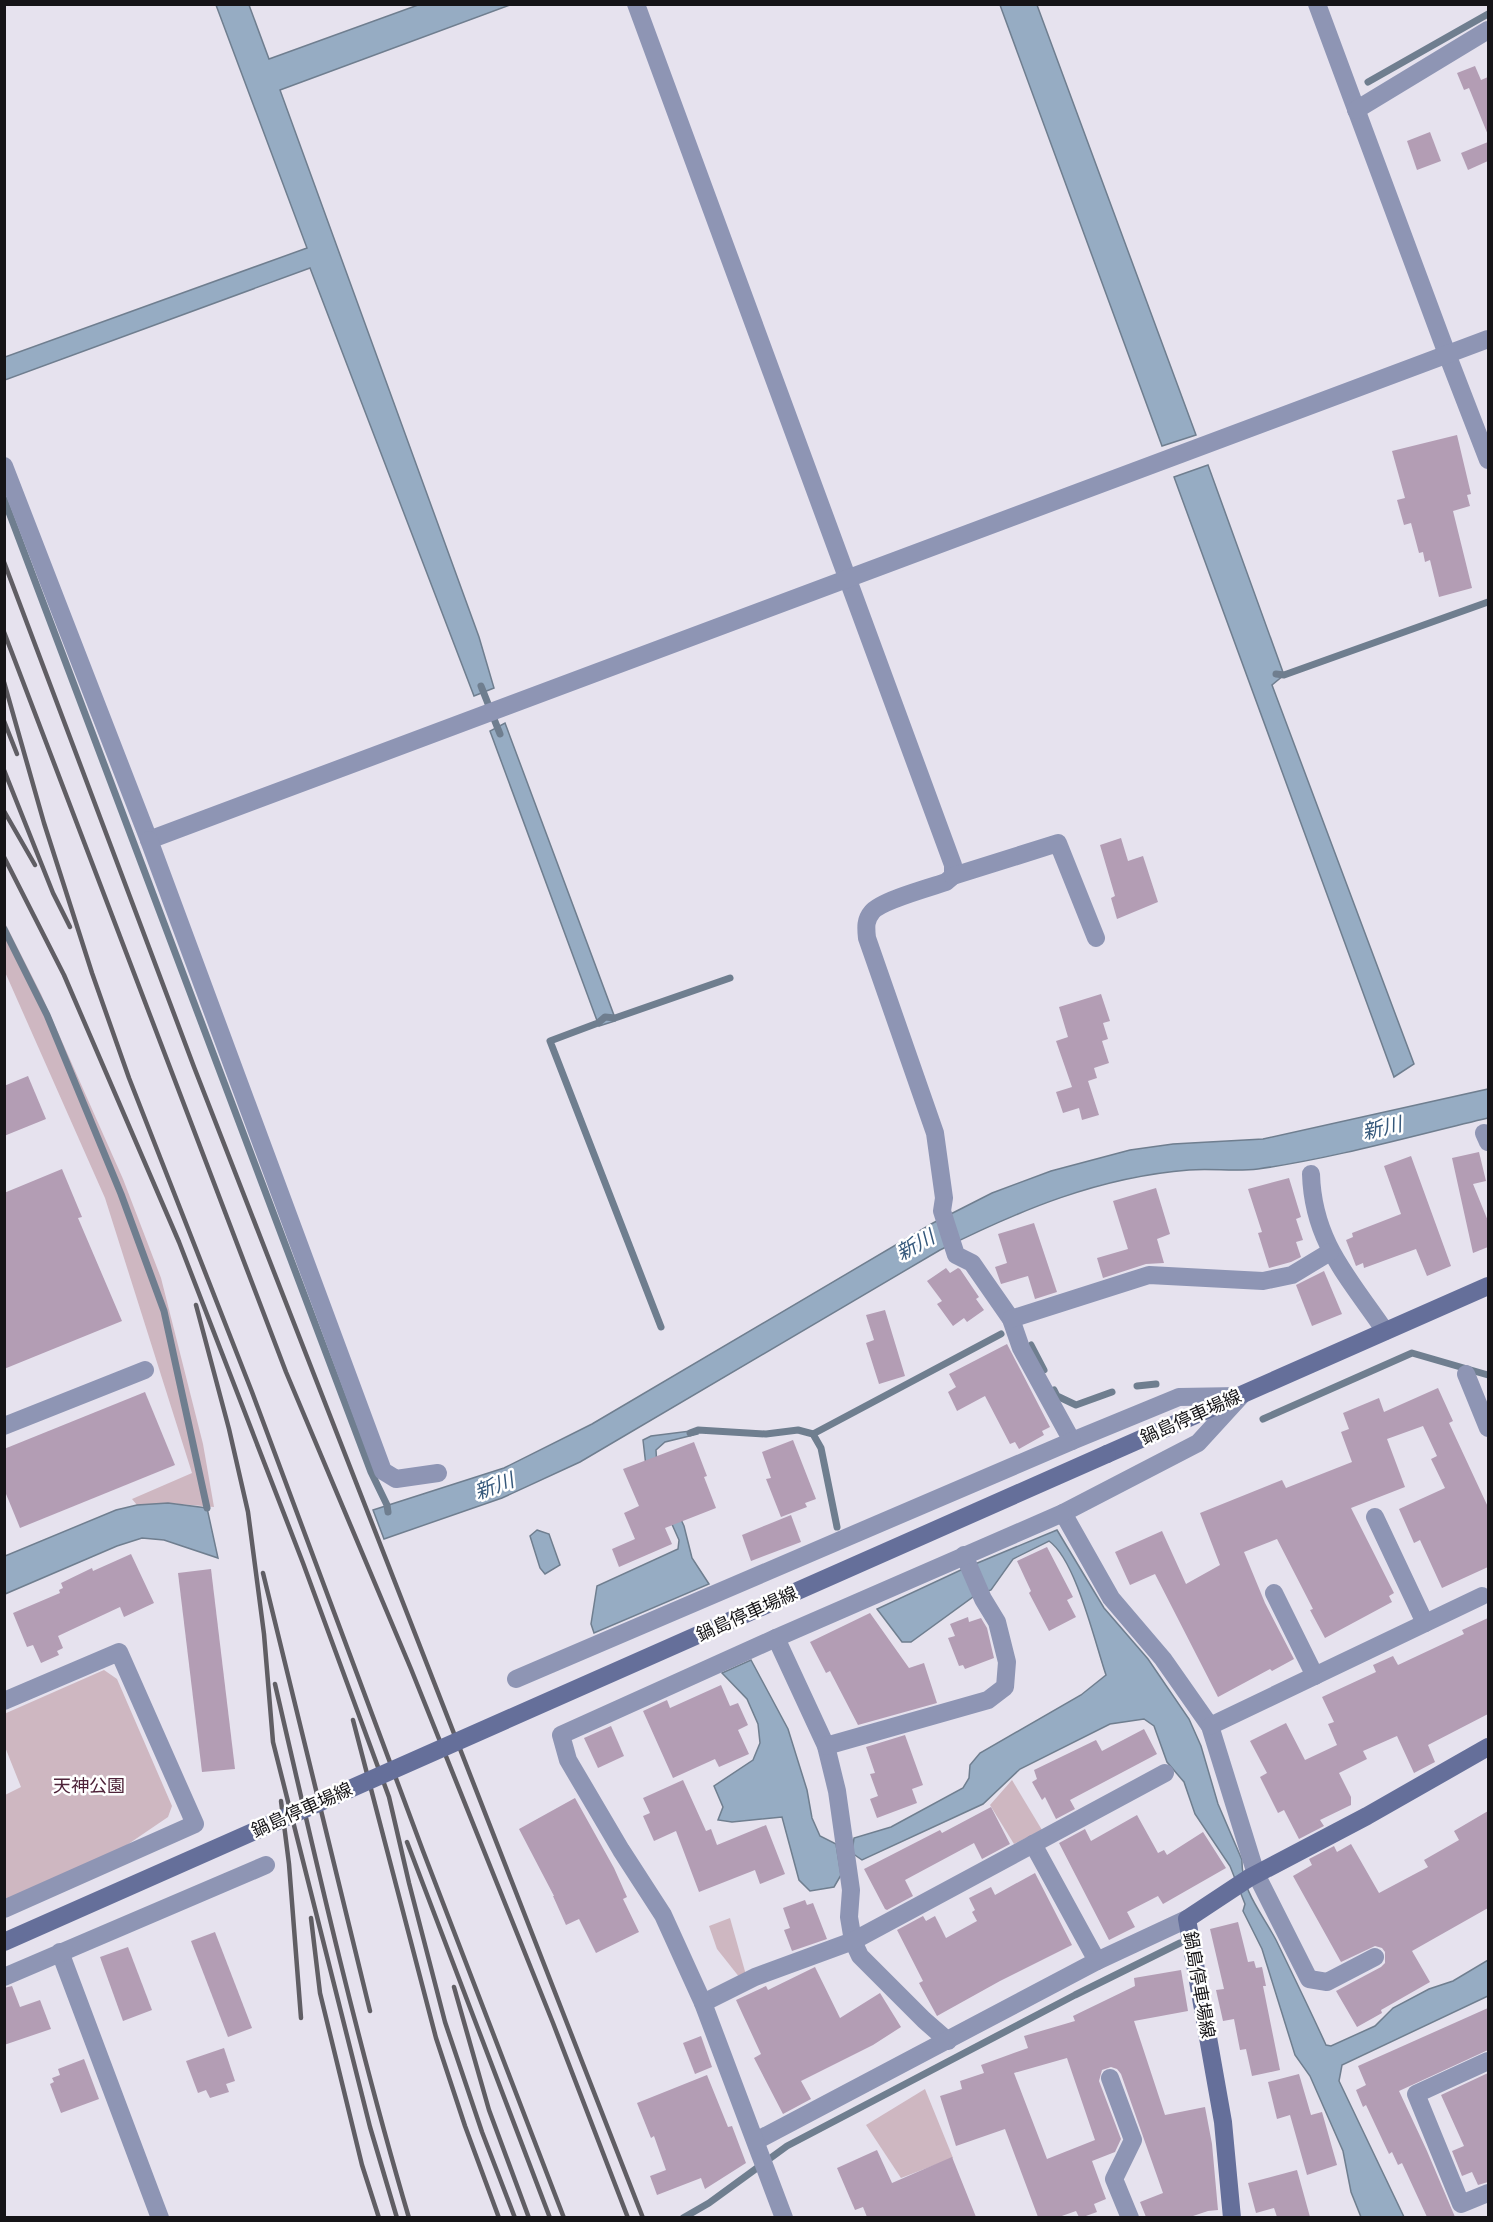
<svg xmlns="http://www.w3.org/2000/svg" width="1493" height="2222" font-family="'Public Sans','Noto Sans JP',sans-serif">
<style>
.green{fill:#ceb7c1}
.water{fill:#96acc3;stroke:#6f7e8f;stroke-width:1.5}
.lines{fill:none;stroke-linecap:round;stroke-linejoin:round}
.stream{stroke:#6f7e8f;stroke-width:7}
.building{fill:#b39db4;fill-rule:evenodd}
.street{stroke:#8e95b4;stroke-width:18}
.secondary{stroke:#656f9a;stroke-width:18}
.rail{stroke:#605e64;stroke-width:4.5}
.secondary-bridge{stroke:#656f9a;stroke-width:18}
.labels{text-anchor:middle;stroke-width:5;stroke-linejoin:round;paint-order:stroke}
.street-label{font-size:18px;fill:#151417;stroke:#fff}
.park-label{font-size:18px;fill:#4e2339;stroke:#fff}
.water-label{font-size:20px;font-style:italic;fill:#35587b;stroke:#fff}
</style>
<rect width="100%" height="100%" fill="#e6e2ee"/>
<g class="green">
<path d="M 4,921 L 41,994 L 123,1179 L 161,1278 L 203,1444 L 214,1507 L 168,1503 L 137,1505 L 132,1499 L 192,1473 L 105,1198 L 5,972 Z"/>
<path d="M 104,1670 L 117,1679 L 172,1806 L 168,1817 L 121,1849 L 5,1900 L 5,1795 L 21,1787 L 5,1747 L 4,1714 Z"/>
<path d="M 1012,1780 L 1042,1830 L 1014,1844 L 990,1805 Z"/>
<path d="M 730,1918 L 746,1975 L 740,1978 L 717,1949 L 709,1926 Z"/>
<path d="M 925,2089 L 953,2158 L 901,2178 L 866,2125 Z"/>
</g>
<g class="water">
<path d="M 216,5 L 249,5 L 269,59 L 418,5 L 510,5 L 280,90 L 479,637 L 494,688 L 474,696 L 310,268 L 5,380 L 5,357 L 307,248 Z"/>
<path d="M 1000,5 L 1037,5 L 1196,435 L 1162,446 Z"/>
<path d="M 1208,465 L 1284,675 L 1272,685 L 1414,1064 L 1394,1077 L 1174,477 Z"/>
<path d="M 505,723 L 615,1018 L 615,1021 L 599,1026 L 490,731 Z"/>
<path d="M 1488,1089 L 1488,1118 C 1412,1136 1335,1158 1258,1169 C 1235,1172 1212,1168 1189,1170 C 1099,1177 1020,1210 940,1250 L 580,1462 L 502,1498 L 384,1539 L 373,1510 L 504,1468 L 592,1424 L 933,1223 L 992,1193 L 1051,1171 L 1130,1150 L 1173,1144 L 1263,1139 Z"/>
<path d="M 698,1430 L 698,1434 L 665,1442 L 656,1450 L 657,1467 L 684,1526 L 692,1558 L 709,1584 L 594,1633 L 591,1624 L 597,1586 L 678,1549 L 679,1540 L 646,1466 L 643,1440 L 651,1436 Z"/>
<path d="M 168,1503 L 207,1508 L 218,1558 L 164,1540 L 142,1538 L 117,1546 L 5,1594 L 5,1556 L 116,1510 L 137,1505 Z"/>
<path d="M 537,1530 L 549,1534 L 560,1565 L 545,1574 L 540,1568 L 530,1536 Z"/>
<path d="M 1057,1530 L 1104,1608 L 1148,1659 L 1189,1719 L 1201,1746 L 1218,1804 L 1242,1860 C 1241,1890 1263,1915 1276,1940 C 1293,1975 1310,2010 1326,2045 L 1331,2046 L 1375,2026 L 1393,2008 L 1429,1989 L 1453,1981 L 1488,1960 L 1488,1996 L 1342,2065 L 1339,2081 L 1404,2217 L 1361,2217 L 1351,2192 L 1343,2151 L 1310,2076 L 1295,2055 L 1262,1949 L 1243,1911 L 1245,1904 L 1230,1866 L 1195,1814 L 1184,1782 L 1167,1762 L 1154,1726 L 1144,1719 L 1110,1724 L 1020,1769 L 983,1804 L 862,1860 L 852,1853 L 854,1838 L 891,1827 L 963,1788 L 969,1778 L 970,1765 L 980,1753 L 1081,1695 L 1106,1675 C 1095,1643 1076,1560 1049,1541 L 1013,1559 L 991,1590 L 973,1597 L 911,1642 L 902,1642 L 877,1609 L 963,1569 Z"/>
<path d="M 751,1660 L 788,1729 L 807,1790 L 812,1818 L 820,1836 L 836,1844 L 841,1875 L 834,1887 L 810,1891 L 799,1880 L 782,1817 L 732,1822 L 718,1820 L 723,1807 L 714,1786 L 753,1760 L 760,1743 L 758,1724 L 747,1699 L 722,1673 Z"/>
</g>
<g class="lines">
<g class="stream">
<path d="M 1368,82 L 1488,14"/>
<path d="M 4,499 L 371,1472 L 387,1505 L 388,1512"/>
<path d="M 1276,674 L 1284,675 L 1488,602"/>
<path d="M 481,686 L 500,734"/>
<path d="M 4,929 L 47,1015 L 121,1194 L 164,1311 L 207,1508"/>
<path d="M 661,1327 L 550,1041 L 598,1023 L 605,1017 L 615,1018 L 730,978"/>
<path d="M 1031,1345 L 1044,1370"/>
<path d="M 1137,1386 L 1156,1384"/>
<path d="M 1054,1390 L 1057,1396 L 1076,1405 L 1112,1392"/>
<path d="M 1263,1419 L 1412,1353 L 1488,1375"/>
<path d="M 690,1433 L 698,1430 L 766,1434 L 798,1430 L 813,1434 L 821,1448 L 837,1527"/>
<path d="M 813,1434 L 1001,1334"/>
<path d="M 683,2218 L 709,2203 L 787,2146 L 1075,1995 L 1180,1943"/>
</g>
</g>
<g class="building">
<path d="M 1475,66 L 1481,80 L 1488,77 L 1488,135 L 1469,88 L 1464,90 L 1457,73 Z"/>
<path d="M 1430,132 L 1441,161 L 1417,170 L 1407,141 Z"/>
<path d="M 1488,142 L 1488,161 L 1468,170 L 1461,153 Z"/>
<path d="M 1457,435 L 1471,494 L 1467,495 L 1470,506 L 1453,511 L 1472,588 L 1439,597 L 1430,560 L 1425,562 L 1423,552 L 1419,553 L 1411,523 L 1404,525 L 1397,500 L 1405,498 L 1392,451 Z"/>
<path d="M 1121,838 L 1128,861 L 1143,856 L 1158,902 L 1117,919 L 1111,898 L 1115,896 L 1100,845 Z"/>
<path d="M 1101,994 L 1110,1021 L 1103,1023 L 1108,1039 L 1102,1041 L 1109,1063 L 1094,1068 L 1097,1078 L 1088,1081 L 1099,1115 L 1082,1120 L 1079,1108 L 1063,1113 L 1056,1092 L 1072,1087 L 1056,1041 L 1068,1037 L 1059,1007 Z"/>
<path d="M 28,1076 L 46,1119 L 4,1136 L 4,1086 Z"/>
<path d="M 1479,1152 L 1486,1181 L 1473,1184 L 1488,1221 L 1488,1247 L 1473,1253 L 1452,1158 Z"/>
<path d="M 1411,1156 L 1451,1266 L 1427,1276 L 1416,1249 L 1364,1268 L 1363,1263 L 1356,1266 L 1346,1240 L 1353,1237 L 1352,1233 L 1401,1214 L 1384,1166 Z"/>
<path d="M 62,1169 L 82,1217 L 78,1218 L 122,1321 L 4,1369 L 4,1193 Z"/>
<path d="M 1289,1178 L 1301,1217 L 1296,1219 L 1303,1240 L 1296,1242 L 1301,1257 L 1291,1262 L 1269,1268 L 1258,1233 L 1262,1232 L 1248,1189 Z"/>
<path d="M 1156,1188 L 1170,1234 L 1157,1239 L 1164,1263 L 1146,1264 L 1103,1278 L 1097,1258 L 1128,1249 L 1113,1201 Z"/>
<path d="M 1034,1223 L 1057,1292 L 1035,1299 L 1028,1276 L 1001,1284 L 995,1267 L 1007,1263 L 998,1234 Z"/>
<path d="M 946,1268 L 950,1273 L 958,1268 L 960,1269 L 979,1297 L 976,1299 L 984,1310 L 967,1322 L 964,1318 L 953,1326 L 937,1304 L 942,1301 L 927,1281 Z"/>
<path d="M 1324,1271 L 1342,1314 L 1312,1326 L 1296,1285 Z"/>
<path d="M 885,1310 L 905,1376 L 879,1384 L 866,1343 L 874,1340 L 866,1315 Z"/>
<path d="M 1007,1344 L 1050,1427 L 1042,1431 L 1044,1435 L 1019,1449 L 1015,1442 L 1010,1444 L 985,1396 L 957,1411 L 948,1392 L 956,1387 L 949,1374 Z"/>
<path d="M 1438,1388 L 1453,1421 L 1449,1423 L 1488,1507 L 1488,1567 L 1442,1588 L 1420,1540 L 1414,1543 L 1399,1509 L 1445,1488 L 1431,1459 L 1437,1456 L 1423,1426 L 1387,1439 L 1405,1487 L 1351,1508 L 1394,1593 L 1389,1596 L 1392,1602 L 1325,1638 L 1310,1610 L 1313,1609 L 1277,1539 L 1244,1552 L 1265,1603 L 1294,1659 L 1272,1671 L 1270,1669 L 1218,1697 L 1155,1574 L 1130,1585 L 1115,1552 L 1162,1531 L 1186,1584 L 1220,1565 L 1200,1513 L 1282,1480 L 1286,1488 L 1352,1462 L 1341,1432 L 1349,1429 L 1343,1413 L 1379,1398 L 1384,1412 Z"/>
<path d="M 145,1392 L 175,1465 L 20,1528 L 4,1489 L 4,1449 Z"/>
<path d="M 793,1440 L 816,1499 L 805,1503 L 807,1507 L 781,1517 L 766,1479 L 771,1478 L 762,1452 Z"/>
<path d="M 694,1442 L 707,1476 L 704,1477 L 716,1508 L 665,1528 L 672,1544 L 619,1567 L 612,1549 L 635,1539 L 624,1513 L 639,1506 L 623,1469 Z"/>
<path d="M 791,1515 L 801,1542 L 751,1561 L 742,1535 Z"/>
<path d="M 1047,1547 L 1073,1597 L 1067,1600 L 1076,1617 L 1049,1631 L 1029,1593 L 1031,1591 L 1017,1561 Z"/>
<path d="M 131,1554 L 154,1603 L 124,1617 L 120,1607 L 58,1636 L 63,1648 L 57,1651 L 59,1655 L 41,1663 L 33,1645 L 27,1647 L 13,1613 L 60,1593 L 59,1590 L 63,1588 L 61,1583 L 92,1568 L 93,1571 Z"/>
<path d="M 211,1569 L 235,1769 L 202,1772 L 178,1573 Z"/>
<path d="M 870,1613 L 909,1668 L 924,1663 L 937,1703 L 858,1725 L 830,1671 L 826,1673 L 810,1642 Z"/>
<path d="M 968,1617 L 969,1622 L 981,1618 L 987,1628 L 994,1658 L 965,1669 L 963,1665 L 959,1666 L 948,1638 L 955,1636 L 950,1624 Z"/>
<path d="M 1488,1618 L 1488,1714 L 1428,1745 L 1435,1762 L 1414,1773 L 1397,1736 L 1363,1751 L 1367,1759 L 1339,1773 L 1351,1797 L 1351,1805 L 1320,1820 L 1324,1826 L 1299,1839 L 1284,1810 L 1278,1813 L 1260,1777 L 1267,1773 L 1250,1741 L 1286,1723 L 1305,1760 L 1337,1745 L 1328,1724 L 1334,1722 L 1322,1697 L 1376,1672 L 1373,1665 L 1393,1656 L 1398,1665 L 1464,1634 L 1462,1630 Z"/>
<path d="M 721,1685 L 730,1706 L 738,1703 L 748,1725 L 738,1730 L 749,1754 L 719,1767 L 715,1759 L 673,1778 L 643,1711 L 667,1700 L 670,1708 Z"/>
<path d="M 611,1726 L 624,1756 L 598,1768 L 584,1738 Z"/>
<path d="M 1144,1729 L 1157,1754 L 1070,1800 L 1075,1809 L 1056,1819 L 1045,1797 L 1042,1800 L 1032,1782 L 1037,1779 L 1034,1770 L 1096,1740 L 1102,1751 Z"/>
<path d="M 905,1735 L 923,1785 L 912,1789 L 917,1803 L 877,1818 L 870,1799 L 878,1796 L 870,1774 L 875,1773 L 866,1747 Z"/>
<path d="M 683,1780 L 706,1831 L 711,1829 L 717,1845 L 766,1825 L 785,1874 L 760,1884 L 755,1870 L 699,1892 L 676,1831 L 654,1841 L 643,1816 L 650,1813 L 643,1798 Z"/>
<path d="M 575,1798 L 614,1868 L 627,1897 L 623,1899 L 639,1932 L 596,1953 L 579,1919 L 566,1925 L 553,1896 L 554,1896 L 519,1829 Z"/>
<path d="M 991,1807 L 1010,1844 L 982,1859 L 974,1843 L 905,1880 L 913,1896 L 887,1910 L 885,1909 L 864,1869 L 940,1830 L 942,1833 Z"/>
<path d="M 1488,1811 L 1488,1908 L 1412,1951 L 1430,1982 L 1381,2010 L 1382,2013 L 1357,2027 L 1336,1991 L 1381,1967 L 1385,1963 L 1385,1952 L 1382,1948 L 1375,1946 L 1341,1962 L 1293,1876 L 1312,1865 L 1309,1859 L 1334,1846 L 1337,1852 L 1351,1844 L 1379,1893 L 1428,1867 L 1424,1860 L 1459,1840 L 1454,1831 Z"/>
<path d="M 1137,1815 L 1158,1853 L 1164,1850 L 1167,1855 L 1203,1832 L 1226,1868 L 1163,1904 L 1158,1896 L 1127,1912 L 1135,1927 L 1109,1940 L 1059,1843 L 1085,1829 L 1091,1841 Z"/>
<path d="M 1035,1873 L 1072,1945 L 1000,1981 L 937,2016 L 919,1983 L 923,1981 L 897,1930 L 923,1916 L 926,1921 L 935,1916 L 946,1938 L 977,1921 L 972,1912 L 975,1910 L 969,1898 L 991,1887 L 995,1895 Z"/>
<path d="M 805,1900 L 807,1905 L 813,1903 L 827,1939 L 792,1951 L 784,1930 L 790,1928 L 783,1908 Z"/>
<path d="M 1238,1922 L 1248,1962 L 1254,1961 L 1256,1968 L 1262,1967 L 1266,1986 L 1263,1986 L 1280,2070 L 1252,2076 L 1246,2049 L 1240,2050 L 1234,2019 L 1223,2021 L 1216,1990 L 1224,1989 L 1210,1929 Z"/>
<path d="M 215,1932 L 252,2028 L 228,2037 L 191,1941 Z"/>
<path d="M 128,1947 L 152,2010 L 123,2021 L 100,1957 Z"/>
<path d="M 815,1967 L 840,2018 L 880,1993 L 901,2027 L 873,2045 L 801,2081 L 811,2099 L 783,2114 L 754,2058 L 761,2054 L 736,2000 L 766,1986 L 768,1990 Z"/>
<path d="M 1181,1970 L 1188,2011 L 1134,2021 L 1165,2115 L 1205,2107 L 1212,2144 L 1218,2210 L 1208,2211 L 1190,2217 L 1146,2217 L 1140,2202 L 1163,2193 L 1121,2074 L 1117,2069 L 1111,2067 L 1102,2070 L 1099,2081 L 1121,2139 L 1115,2152 L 1092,2161 L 1106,2199 L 1094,2204 L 1097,2212 L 1083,2217 L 1079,2217 L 1076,2211 L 1059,2217 L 1038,2217 L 1005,2129 L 956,2146 L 940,2096 L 962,2089 L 960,2081 L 984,2073 L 981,2065 L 1028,2048 L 1024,2036 L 1075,2021 L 1073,2016 L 1135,1986 L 1134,1978 ZM 1067,2058 L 1095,2140 L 1047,2159 L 1014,2073 Z"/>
<path d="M 12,1986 L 20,2007 L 40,2000 L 51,2029 L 4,2045 L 4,1988 Z"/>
<path d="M 1488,2008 L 1488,2050 L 1399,2091 L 1427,2151 L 1455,2217 L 1427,2217 L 1402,2163 L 1398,2165 L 1392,2152 L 1389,2154 L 1366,2105 L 1363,2107 L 1356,2090 L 1366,2085 L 1358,2066 Z"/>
<path d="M 701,2036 L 712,2067 L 695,2074 L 683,2043 Z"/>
<path d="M 224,2048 L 235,2081 L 226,2084 L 229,2092 L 210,2098 L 206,2090 L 198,2093 L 186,2061 Z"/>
<path d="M 84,2059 L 99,2099 L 61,2113 L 50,2084 L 54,2082 L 52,2078 L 60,2075 L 58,2069 Z"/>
<path d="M 1488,2073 L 1488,2182 L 1478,2185 L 1472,2172 L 1462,2176 L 1452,2151 L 1464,2146 L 1441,2095 Z"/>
<path d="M 1299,2074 L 1311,2115 L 1322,2112 L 1337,2165 L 1307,2175 L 1290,2115 L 1277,2119 L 1268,2082 Z"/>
<path d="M 707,2075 L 728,2127 L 732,2126 L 746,2163 L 705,2189 L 701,2178 L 657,2195 L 650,2176 L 666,2170 L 654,2136 L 651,2138 L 637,2103 Z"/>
<path d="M 877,2150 L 892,2183 L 952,2157 L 976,2217 L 867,2217 L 863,2207 L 855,2210 L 837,2168 Z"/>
<path d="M 1297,2170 L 1310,2217 L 1277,2217 L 1274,2208 L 1256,2213 L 1248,2183 Z"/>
</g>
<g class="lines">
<g class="street">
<path d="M 636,4 L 953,865 L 953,876 L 946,882 C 931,887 880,901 872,912 C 865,920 866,928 867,938 L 935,1133 L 944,1198 L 942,1211 L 956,1255 L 972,1263 L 1011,1319 L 1021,1348 L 1072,1441 L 1179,1397 L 1239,1396"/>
<path d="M 1317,4 L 1447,354 L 1488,460"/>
<path d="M 1356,110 L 1488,30"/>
<path d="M 4,466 L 149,840 L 1488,339"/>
<path d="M 149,840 L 383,1471 L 396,1479 L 438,1473"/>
<path d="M 953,876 L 1058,843 L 1096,938"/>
<path d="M 1484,1133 L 1488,1142"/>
<path d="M 1311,1174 C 1313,1242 1349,1278 1385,1331"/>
<path d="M 1011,1319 L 1149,1275 L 1263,1281 L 1292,1275 L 1330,1252"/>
<path d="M 1466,1374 L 1488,1428"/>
<path d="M 1241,1396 L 1198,1443 L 1063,1513 L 1111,1598 L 1163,1659 L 1210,1726 L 1256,1874 L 1309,1979 L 1327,1982 L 1375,1957"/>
<path d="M 4,1426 L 145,1370"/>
<path d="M 1375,1517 L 1425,1623"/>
<path d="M 1274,1593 L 1315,1676"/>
<path d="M 776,1638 L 826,1746 L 837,1791 L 851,1890 L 849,1917 L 853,1941 L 860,1956 L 924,2020 L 948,2041"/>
<path d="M 516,1679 L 1072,1441"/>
<path d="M 4,1701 L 119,1652 L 195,1824 L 4,1909"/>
<path d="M 1210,1726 L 1482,1596"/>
<path d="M 826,1746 L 988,1700 L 1005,1687 L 1007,1662 L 997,1622 L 983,1599 L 964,1555"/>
<path d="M 1033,1844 L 1097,1961"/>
<path d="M 60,1952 L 160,2218"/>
<path d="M 4,1977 L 266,1865"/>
<path d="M 703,2003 L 755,1977 L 853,1941 L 1165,1773"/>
<path d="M 1488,2061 L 1416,2094 L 1461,2204 L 1488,2193"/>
<path d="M 1110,2078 L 1133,2140 L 1114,2179 L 1130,2218"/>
<path d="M 756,2141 L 1097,1961 L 1187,1919"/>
<path d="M 784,2218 L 703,2003 L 663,1915 L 621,1850 L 568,1760 L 561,1735 L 776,1638 L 1063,1513"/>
</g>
<g class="secondary">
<path d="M 1107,1454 L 1488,1286"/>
<path d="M 1232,2218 L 1223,2122 L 1187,1919 L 1249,1878 L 1367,1816 L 1488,1747"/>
</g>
<g class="rail">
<path d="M 4,562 L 194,1067 L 643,2218"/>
<path d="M 4,632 L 286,1372 L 411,1669 L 553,2023 L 628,2218"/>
<path d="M 4,682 L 44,823 L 92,973 L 129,1078 L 252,1392 L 423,1851 L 564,2218"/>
<path d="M 4,721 L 17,754"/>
<path d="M 4,770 L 53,893 L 70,927"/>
<path d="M 4,811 L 35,865"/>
<path d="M 4,857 L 64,975 L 179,1242 L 303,1563 L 389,1797 L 409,1883 L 445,2022 L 482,2132 L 515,2218"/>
<path d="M 196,1305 L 229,1429 L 248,1512 L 264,1634 L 273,1742 L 370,2127 L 397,2218"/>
<path d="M 263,1573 L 370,2011"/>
<path d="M 275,1684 C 316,1862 357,2042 409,2218"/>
<path d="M 353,1720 L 436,2038 L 465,2126 L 499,2218"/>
<path d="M 281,1801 L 289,1864 L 301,2018"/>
<path d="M 407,1842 L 550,2218"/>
<path d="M 311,1918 L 320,1993 L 362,2165 L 379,2218"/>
<path d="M 454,1987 L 489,2110 L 529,2218"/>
</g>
<path class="secondary-bridge" d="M 4,1942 L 1107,1454"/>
</g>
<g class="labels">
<g class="street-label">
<text transform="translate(1191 1417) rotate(-24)" y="6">鍋島停車場線</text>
<text transform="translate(747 1614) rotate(-24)" y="6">鍋島停車場線</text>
<text transform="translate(302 1810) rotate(-24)" y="6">鍋島停車場線</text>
<text transform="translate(1199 1985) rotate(80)" y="6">鍋島停車場線</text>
</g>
<g class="park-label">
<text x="89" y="1792">天神公園</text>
</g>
<g class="water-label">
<text transform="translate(1382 1128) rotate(-13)" y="7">新川</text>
<text transform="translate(915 1245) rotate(-29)" y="7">新川</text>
<text transform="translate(494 1486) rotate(-20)" y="7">新川</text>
</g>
</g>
<rect width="1493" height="2222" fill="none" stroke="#151417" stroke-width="12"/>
</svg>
